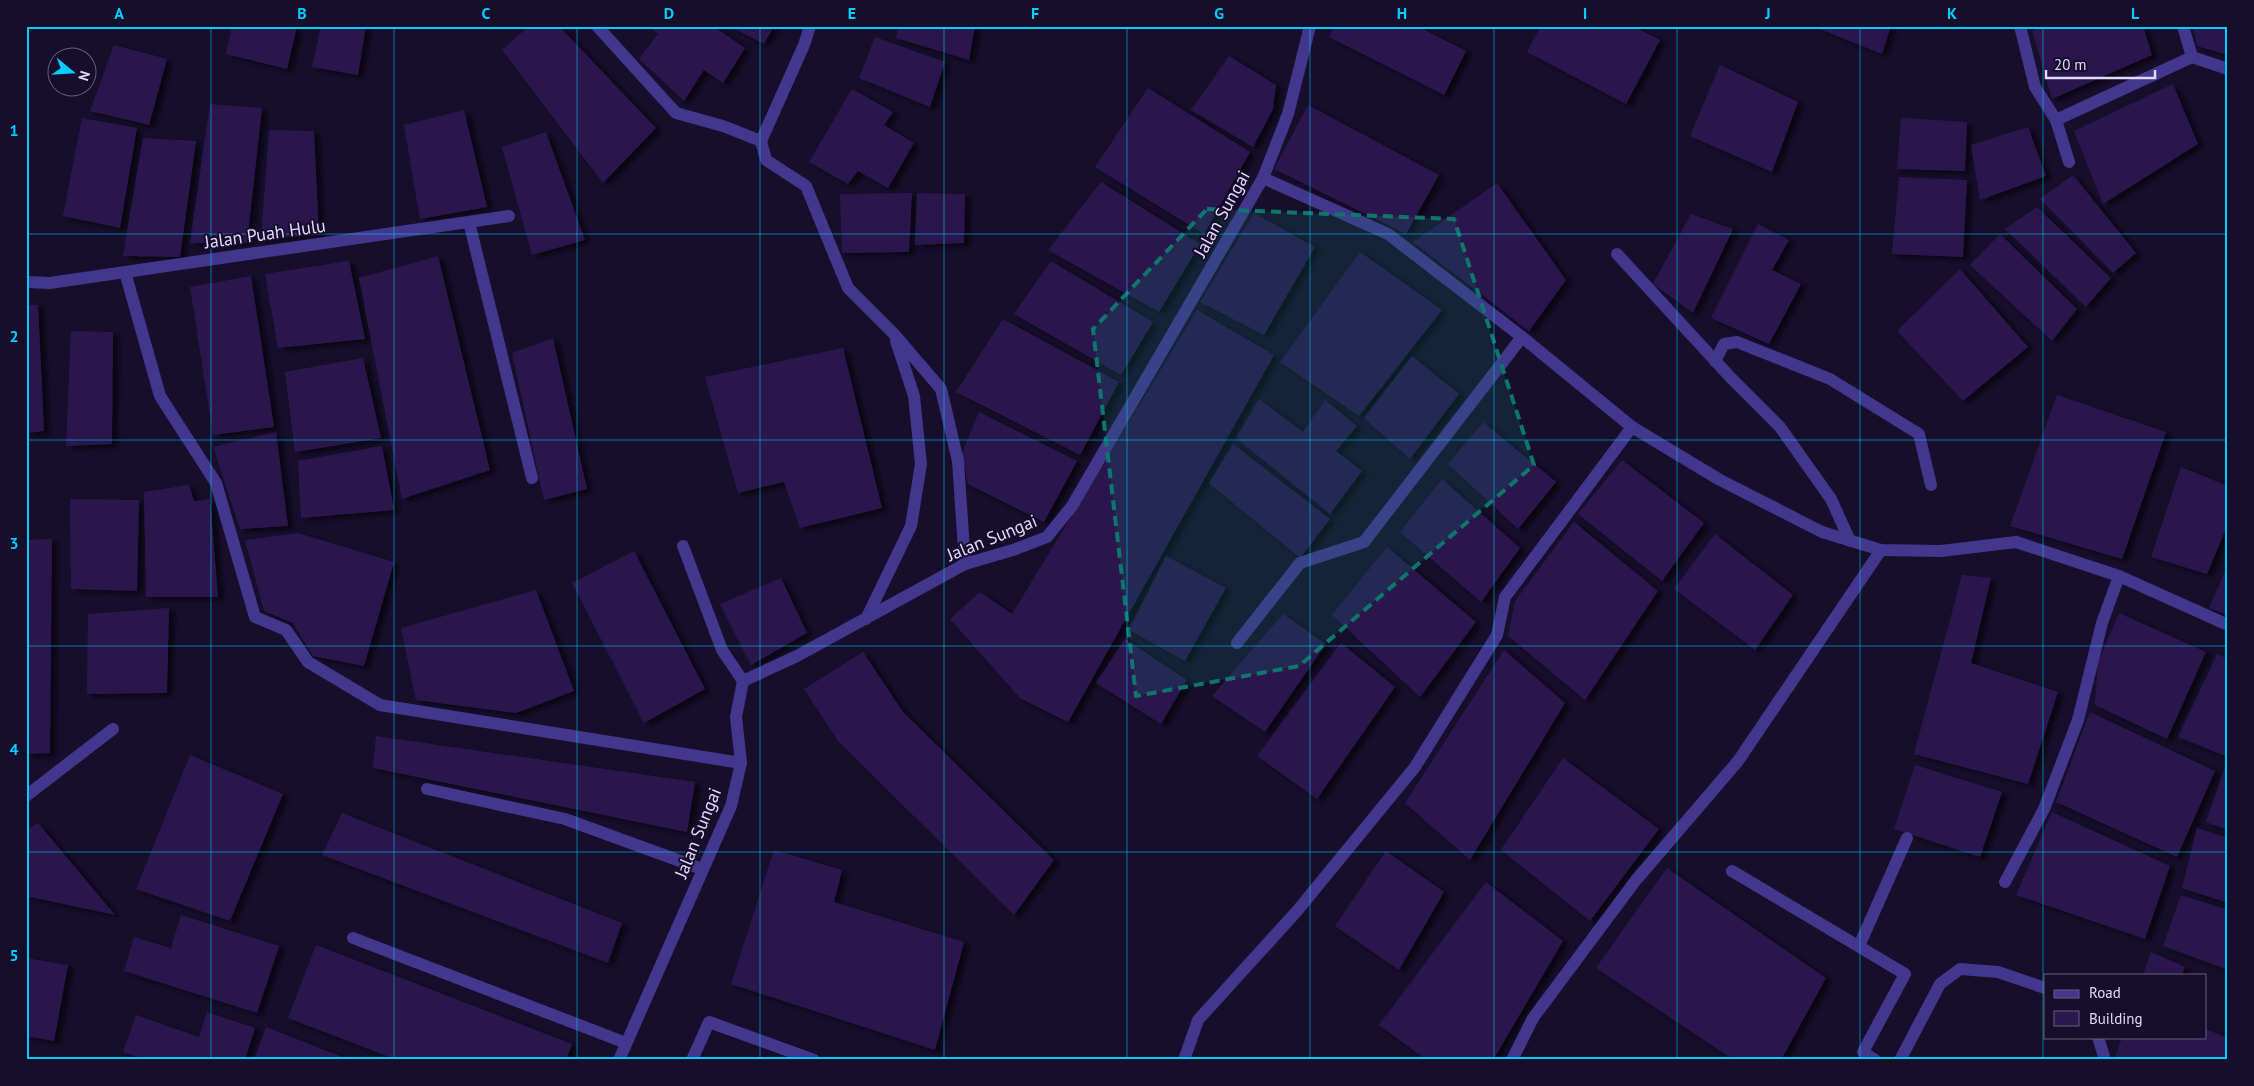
<svg xmlns="http://www.w3.org/2000/svg" width="2254" height="1086" font-family="'PT Sans',sans-serif">
<style>
.building{fill:#29194d;filter:url(#shadow)}
.lines{fill:none;stroke-linecap:round;stroke-linejoin:round}
.service{stroke:#42368d;stroke-width:12}
.minor{stroke:#42368d;stroke-width:12}
.marked{fill:#0f766e;fill-opacity:0.2;stroke:#0f766e;stroke-width:4;stroke-dasharray:10 6;stroke-linejoin:round}
.grid{fill:none;stroke:#04cdff;stroke-width:1;stroke-opacity:0.55}
.labels{text-anchor:middle;stroke-width:4;stroke-linejoin:round;paint-order:stroke}
.street-label{font-size:18px;fill:#e1d8ff;stroke:#160e2b}
.neatline{fill:none;stroke:#04cdff;stroke-width:2}
.grid-label{font-size:16px;text-anchor:middle;font-weight:bold;fill:#04cdff}
</style>
<defs>
<filter id="shadow"><feDropShadow dx="5.5" dy="3" stdDeviation="2.5" flood-color="#0009"/></filter>
</defs>
<rect width="100%" height="100%" fill="#160e2b"/>
<g class="building">
<path d="M 232,26 L 297,26 L 287,69 L 226,54 Z"/>
<path d="M 321,26 L 366,26 L 358,75 L 312,67 Z"/>
<path d="M 529,26 L 559,26 L 656,128 L 603,183 L 502,50 Z"/>
<path d="M 648,26 L 713,26 L 745,48 L 723,83 L 704,70 L 684,101 L 639,59 L 658,34 Z"/>
<path d="M 729,26 L 774,26 L 764,44 Z"/>
<path d="M 899,26 L 975,26 L 969,60 L 896,38 Z"/>
<path d="M 1334,26 L 1417,26 L 1466,51 L 1444,95 L 1329,37 Z"/>
<path d="M 1541,26 L 1633,26 L 1660,40 L 1626,104 L 1527,52 Z"/>
<path d="M 1812,26 L 1891,26 L 1882,54 Z"/>
<path d="M 2042,26 L 2143,26 L 2152,55 L 2052,99 L 2032,31 Z"/>
<path d="M 2193,26 L 2228,26 L 2228,55 L 2197,46 Z"/>
<path d="M 875,37 L 945,62 L 930,107 L 859,78 Z"/>
<path d="M 114,45 L 167,59 L 149,125 L 90,111 Z"/>
<path d="M 1229,56 L 1276,85 L 1273,109 L 1253,147 L 1191,110 Z"/>
<path d="M 1720,65 L 1798,102 L 1772,172 L 1690,136 Z"/>
<path d="M 2173,84 L 2198,144 L 2103,204 L 2074,131 Z"/>
<path d="M 1148,88 L 1250,152 L 1204,234 L 1095,167 Z"/>
<path d="M 852,89 L 893,112 L 884,125 L 914,143 L 888,188 L 858,171 L 848,184 L 809,162 Z"/>
<path d="M 210,104 L 262,108 L 247,243 L 190,243 Z"/>
<path d="M 1308,105 L 1439,175 L 1406,234 L 1274,169 Z"/>
<path d="M 464,110 L 487,207 L 420,219 L 404,125 Z"/>
<path d="M 82,118 L 137,128 L 120,228 L 63,216 Z"/>
<path d="M 1901,118 L 1967,122 L 1965,171 L 1897,169 Z"/>
<path d="M 2028,127 L 2046,176 L 1980,200 L 1971,145 Z"/>
<path d="M 269,130 L 314,131 L 319,235 L 261,239 Z"/>
<path d="M 546,132 L 585,240 L 532,255 L 502,147 Z"/>
<path d="M 143,138 L 196,141 L 180,257 L 123,256 Z"/>
<path d="M 2073,175 L 2136,253 L 2113,273 L 2040,199 Z"/>
<path d="M 1899,177 L 1967,180 L 1963,257 L 1892,254 Z"/>
<path d="M 1101,182 L 1200,244 L 1159,312 L 1048,250 Z"/>
<path d="M 1497,183 L 1566,280 L 1529,331 L 1413,242 Z"/>
<path d="M 912,193 L 909,252 L 842,253 L 840,194 Z"/>
<path d="M 917,193 L 965,194 L 964,243 L 915,245 Z"/>
<path d="M 2037,207 L 2111,278 L 2086,307 L 2005,229 Z"/>
<path d="M 1254,213 L 1315,247 L 1264,335 L 1200,302 Z"/>
<path d="M 1691,214 L 1733,229 L 1693,313 L 1653,284 Z"/>
<path d="M 1758,224 L 1789,240 L 1772,270 L 1801,284 L 1769,344 L 1711,318 Z"/>
<path d="M 2000,234 L 2077,309 L 2052,341 L 1970,265 Z"/>
<path d="M 1360,252 L 1442,310 L 1359,416 L 1280,362 Z"/>
<path d="M 438,256 L 490,470 L 402,499 L 359,278 Z"/>
<path d="M 349,261 L 365,339 L 278,348 L 265,274 Z"/>
<path d="M 1051,261 L 1153,322 L 1121,375 L 1014,314 Z"/>
<path d="M 1960,269 L 2028,347 L 1963,401 L 1897,331 Z"/>
<path d="M 251,276 L 274,427 L 213,435 L 190,287 Z"/>
<path d="M 26,305 L 38,305 L 44,431 L 26,433 Z"/>
<path d="M 1197,310 L 1274,355 L 1068,722 L 1020,698 L 950,619 L 980,592 L 1012,614 Z"/>
<path d="M 1003,319 L 1119,382 L 1080,455 L 956,392 Z"/>
<path d="M 71,331 L 113,332 L 112,444 L 66,446 Z"/>
<path d="M 553,338 L 587,489 L 544,500 L 512,353 Z"/>
<path d="M 843,348 L 882,508 L 800,528 L 784,482 L 738,493 L 705,377 Z"/>
<path d="M 1412,356 L 1459,394 L 1410,459 L 1364,418 Z"/>
<path d="M 363,358 L 381,438 L 295,452 L 285,372 Z"/>
<path d="M 2057,395 L 2166,432 L 2122,559 L 2010,526 Z"/>
<path d="M 1259,399 L 1303,432 L 1325,400 L 1357,426 L 1336,451 L 1362,471 L 1330,514 L 1236,438 Z"/>
<path d="M 979,412 L 1077,461 L 1044,522 L 968,484 L 962,453 Z"/>
<path d="M 1483,422 L 1556,482 L 1518,529 L 1448,464 Z"/>
<path d="M 276,432 L 288,526 L 240,529 L 213,447 Z"/>
<path d="M 1233,444 L 1330,519 L 1300,558 L 1209,483 Z"/>
<path d="M 382,446 L 394,510 L 301,518 L 298,461 Z"/>
<path d="M 1622,460 L 1704,523 L 1662,581 L 1578,514 Z"/>
<path d="M 2181,467 L 2228,486 L 2228,524 L 2207,574 L 2151,557 Z"/>
<path d="M 1442,479 L 1520,548 L 1481,602 L 1400,532 Z"/>
<path d="M 189,485 L 194,501 L 210,499 L 218,597 L 146,597 L 144,492 Z"/>
<path d="M 70,499 L 139,500 L 137,591 L 71,589 Z"/>
<path d="M 1574,522 L 1658,591 L 1585,700 L 1508,636 L 1515,601 Z"/>
<path d="M 298,533 L 394,562 L 364,666 L 313,656 L 293,623 L 264,611 L 245,540 Z"/>
<path d="M 1715,534 L 1793,595 L 1755,650 L 1674,589 Z"/>
<path d="M 52,539 L 50,753 L 26,754 L 26,540 Z"/>
<path d="M 1387,547 L 1476,622 L 1420,697 L 1332,615 Z"/>
<path d="M 634,551 L 705,689 L 644,723 L 572,583 Z"/>
<path d="M 1166,556 L 1226,588 L 1185,661 L 1129,630 Z"/>
<path d="M 2228,565 L 2228,615 L 2209,608 Z"/>
<path d="M 1962,575 L 1991,578 L 1971,663 L 2058,692 L 2028,784 L 1914,754 Z"/>
<path d="M 781,578 L 807,633 L 751,665 L 720,604 Z"/>
<path d="M 536,590 L 574,691 L 516,713 L 416,700 L 401,628 Z"/>
<path d="M 169,608 L 167,693 L 87,694 L 88,614 Z"/>
<path d="M 2119,613 L 2206,652 L 2167,739 L 2095,705 L 2098,662 Z"/>
<path d="M 1283,614 L 1326,644 L 1265,732 L 1212,696 Z"/>
<path d="M 1125,639 L 1187,680 L 1161,724 L 1096,683 Z"/>
<path d="M 1341,643 L 1395,687 L 1317,799 L 1257,756 Z"/>
<path d="M 1504,650 L 1565,703 L 1470,860 L 1405,803 Z"/>
<path d="M 863,652 L 903,712 L 1054,860 L 1014,915 L 838,741 L 804,689 Z"/>
<path d="M 2217,654 L 2228,659 L 2228,757 L 2178,737 Z"/>
<path d="M 2090,712 L 2215,771 L 2177,857 L 2056,802 Z"/>
<path d="M 376,736 L 695,782 L 687,832 L 373,768 Z"/>
<path d="M 190,755 L 283,794 L 230,921 L 136,889 Z"/>
<path d="M 1563,758 L 1659,829 L 1590,921 L 1501,850 Z"/>
<path d="M 2226,764 L 2228,765 L 2228,830 L 2206,822 Z"/>
<path d="M 1915,765 L 2002,792 L 1980,857 L 1894,829 Z"/>
<path d="M 2052,812 L 2170,866 L 2145,939 L 2016,895 Z"/>
<path d="M 342,813 L 622,923 L 608,963 L 322,855 Z"/>
<path d="M 38,823 L 115,915 L 26,896 L 26,830 Z"/>
<path d="M 2197,828 L 2228,838 L 2228,903 L 2182,888 Z"/>
<path d="M 774,850 L 842,870 L 834,902 L 964,942 L 935,1050 L 731,984 Z"/>
<path d="M 1386,851 L 1444,892 L 1399,970 L 1335,926 Z"/>
<path d="M 1667,868 L 1826,978 L 1781,1060 L 1734,1060 L 1596,968 Z"/>
<path d="M 1486,882 L 1563,941 L 1493,1060 L 1427,1060 L 1379,1025 Z"/>
<path d="M 2181,895 L 2228,910 L 2228,970 L 2163,946 Z"/>
<path d="M 181,915 L 279,946 L 257,1013 L 124,971 L 134,937 L 171,948 Z"/>
<path d="M 316,945 L 572,1044 L 566,1060 L 397,1060 L 288,1018 Z"/>
<path d="M 2151,952 L 2185,967 L 2182,975 L 2143,975 Z"/>
<path d="M 26,958 L 68,965 L 54,1041 L 26,1036 Z"/>
<path d="M 207,1012 L 255,1028 L 245,1060 L 147,1060 L 123,1052 L 136,1015 L 199,1037 Z"/>
<path d="M 266,1027 L 350,1060 L 254,1060 Z"/>
<path d="M 2205,1029 L 2228,1038 L 2228,1060 L 2114,1060 L 2122,1037 L 2205,1037 Z"/>
</g>
<g class="lines">
<g class="service">
<path d="M 125,272 L 160,396 L 216,483 L 255,617 L 286,630 L 308,662 L 380,705 L 741,763"/>
<path d="M 683,546 L 722,650 L 743,681"/>
<path d="M 427,789 L 565,819 L 702,869"/>
<path d="M 1732,871 L 1905,974 L 1863,1052 L 1875,1060"/>
<path d="M 353,938 L 626,1043"/>
<path d="M 1859,946 L 1907,838"/>
<path d="M 692,1060 L 709,1022 L 814,1060"/>
</g>
<g class="minor">
<path d="M 597,26 L 676,113 L 723,126 L 761,141 L 766,160 L 806,186 L 848,288 L 894,334 L 941,389 L 958,461 L 965,564"/>
<path d="M 2020,26 L 2035,87 L 2056,120 L 2069,162"/>
<path d="M 2183,26 L 2192,57 L 2228,69"/>
<path d="M 2056,120 L 2192,57"/>
<path d="M 761,141 L 804,45 L 810,26"/>
<path d="M 1263,178 L 1388,234 L 1522,337 L 1632,427 L 1720,480 L 1822,532 L 1881,550 L 1941,551 L 2016,542 L 2119,576 L 2228,625"/>
<path d="M 469,222 L 532,478"/>
<path d="M 1617,254 L 1731,378 L 1780,427 L 1831,499 L 1850,541"/>
<path d="M 26,282 L 50,283 L 509,216"/>
<path d="M 1715,361 L 1724,344 L 1737,342 L 1830,379 L 1919,434 L 1931,485"/>
<path d="M 866,619 L 911,526 L 921,464 L 914,396 L 896,341"/>
<path d="M 1237,643 L 1300,563 L 1364,542 L 1522,337"/>
<path d="M 26,796 L 113,729"/>
<path d="M 2005,882 L 2044,809 L 2078,720 L 2102,623 L 2119,576"/>
<path d="M 2098,1037 L 2105,1060"/>
<path d="M 619,1060 L 731,806 L 741,763 L 736,717 L 743,681 L 797,656 L 965,564 L 1013,550 L 1047,537 L 1072,506 L 1263,178 L 1288,114 L 1310,26"/>
<path d="M 1184,1060 L 1198,1020 L 1297,911 L 1415,767 L 1497,635 L 1505,597 L 1632,427"/>
<path d="M 1512,1060 L 1533,1018 L 1636,880 L 1738,761 L 1881,550"/>
<path d="M 1900,1060 L 1940,984 L 1960,969 L 1998,972 L 2045,988"/>
</g>
</g>
<path class="marked" d="M 1207,209 L 1454,219 L 1534,465 L 1299,666 L 1136,696 L 1093,329 Z"/>
<path class="grid" d="M 211,26 L 211,1060M 394,26 L 394,1060M 577,26 L 577,1060M 760,26 L 760,1060M 944,26 L 944,1060M 1127,26 L 1127,1060M 1310,26 L 1310,1060M 1494,26 L 1494,1060M 1677,26 L 1677,1060M 1860,26 L 1860,1060M 2043,26 L 2043,1060M 26,234 L 2228,234M 26,440 L 2228,440M 26,646 L 2228,646M 26,852 L 2228,852"/>
<g class="labels">
<g class="street-label">
<text transform="translate(1222 214) rotate(-61)" y="6">Jalan Sungai</text>
<text transform="translate(265 234) rotate(-8)" y="6">Jalan Puah Hulu</text>
<text transform="translate(992 538) rotate(-22)" y="6">Jalan Sungai</text>
<text transform="translate(698 833) rotate(-68)" y="6">Jalan Sungai</text>
</g>
</g>
<rect width="2254" height="1086" fill="none" stroke="#160e2b" stroke-width="55"/>
<rect x="2044" y="974" width="162" height="65" fill="#160e2b" stroke="#675f80"/>
<rect x="2054" y="990" width="25" height="8" fill="#42368d" stroke="#675f80"/>
<text x="2089" y="998" font-size="15" fill="#e1d8ff">Road</text>
<rect x="2054" y="1011" width="25" height="15" fill="#29194d" stroke="#675f80"/>
<text x="2089" y="1024" font-size="15" fill="#e1d8ff">Building</text>
<g transform="translate(72 72) rotate(108)"><circle r="24" fill="#160e2b" stroke="#675f80"/>
<path d="M0-4L9 19L0 12L-9 19Z" fill="#04cdff"/>
<text y="-8" font-size="14" font-weight="bold" text-anchor="middle" fill="#e1d8ff">N</text>
</g>
<path d="M2046 70v8h109v-8" fill="none" stroke="#e1d8ff" stroke-width="2.5"/>
<text x="2054" y="70" font-size="15" fill="#e1d8ff" stroke="#160e2b" stroke-width="4" paint-order="stroke">20 m</text>
<rect x="28" y="28" width="2198" height="1030" class="neatline"/>
<g class="grid-label">
<text x="119" y="19">A</text>
<text x="302" y="19">B</text>
<text x="486" y="19">C</text>
<text x="669" y="19">D</text>
<text x="852" y="19">E</text>
<text x="1035" y="19">F</text>
<text x="1219" y="19">G</text>
<text x="1402" y="19">H</text>
<text x="1585" y="19">I</text>
<text x="1768" y="19">J</text>
<text x="1952" y="19">K</text>
<text x="2135" y="19">L</text>
<text x="14" y="136">1</text>
<text x="14" y="342">2</text>
<text x="14" y="549">3</text>
<text x="14" y="755">4</text>
<text x="14" y="961">5</text>
</g>
</svg>
